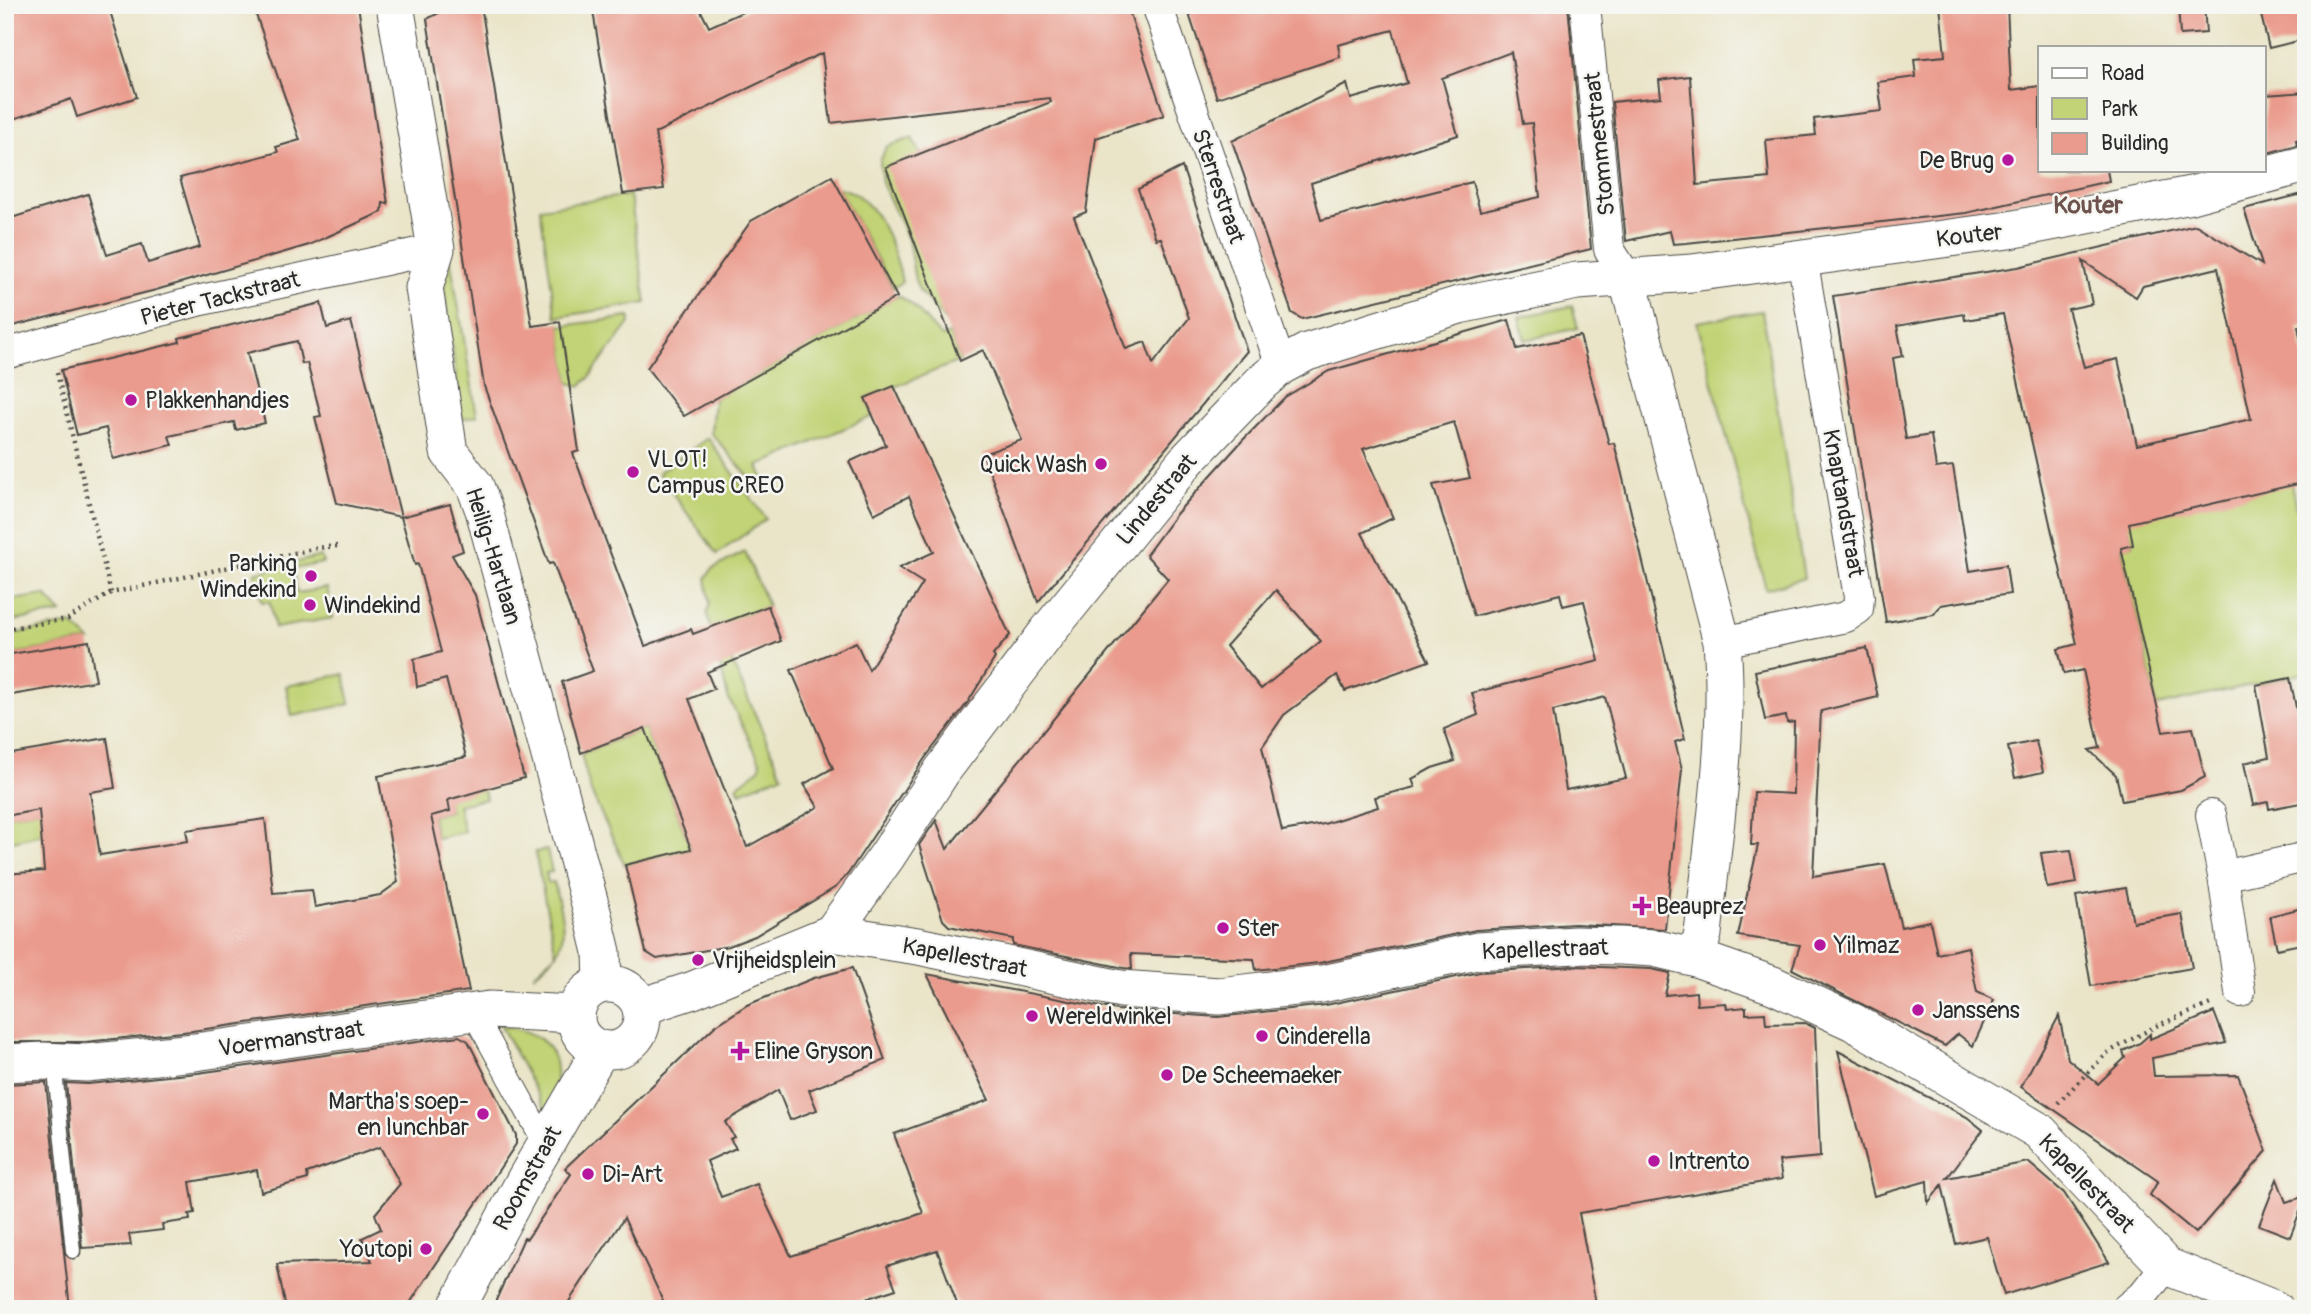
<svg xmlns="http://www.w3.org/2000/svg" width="2311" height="1314" font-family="Pangolin,sans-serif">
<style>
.green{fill:#c1d376;stroke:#767f50;stroke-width:2}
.building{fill:#ea9b8d;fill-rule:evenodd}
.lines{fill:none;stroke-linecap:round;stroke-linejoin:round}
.service-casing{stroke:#484743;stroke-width:17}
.pedestrian-casing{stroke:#484743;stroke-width:25}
.minor-casing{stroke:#484743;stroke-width:32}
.tertiary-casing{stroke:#484743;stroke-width:39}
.path{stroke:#484743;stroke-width:4.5;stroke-dasharray:2 5;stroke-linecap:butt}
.service{stroke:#fff;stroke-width:14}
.pedestrian{stroke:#fff;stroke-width:23}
.minor{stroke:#fff;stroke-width:30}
.tertiary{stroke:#fff;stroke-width:37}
.poi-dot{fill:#b5179e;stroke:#f6f6f2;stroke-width:2.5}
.labels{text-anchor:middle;stroke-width:5;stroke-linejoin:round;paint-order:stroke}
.street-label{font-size:23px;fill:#2b2b2b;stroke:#f6f6f2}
.poi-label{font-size:23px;fill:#2b2b2b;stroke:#f6f6f2;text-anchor:start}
.neighbourhood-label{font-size:24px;font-weight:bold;fill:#6e524d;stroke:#f6f6f2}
</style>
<rect width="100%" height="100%" fill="#f6f6f2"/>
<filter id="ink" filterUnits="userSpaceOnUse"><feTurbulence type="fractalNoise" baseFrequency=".0143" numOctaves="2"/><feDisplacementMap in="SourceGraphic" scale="14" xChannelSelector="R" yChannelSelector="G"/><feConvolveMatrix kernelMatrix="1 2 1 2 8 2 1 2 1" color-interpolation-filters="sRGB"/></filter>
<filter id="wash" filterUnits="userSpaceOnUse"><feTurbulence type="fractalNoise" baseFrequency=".00686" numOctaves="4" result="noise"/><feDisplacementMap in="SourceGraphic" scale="28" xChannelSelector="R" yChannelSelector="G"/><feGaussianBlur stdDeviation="1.57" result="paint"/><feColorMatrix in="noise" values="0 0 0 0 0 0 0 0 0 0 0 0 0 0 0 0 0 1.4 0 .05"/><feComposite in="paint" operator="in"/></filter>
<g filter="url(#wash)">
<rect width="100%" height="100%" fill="#eae5c9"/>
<g class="green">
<path d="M 912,138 L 921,154 L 946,322 L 919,290 L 915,280 L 908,239 L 882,183 L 880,162 L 886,147 Z"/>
<path d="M 838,188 C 876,193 895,248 902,282 L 893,288 Z"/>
<path d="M 630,195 L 646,303 L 556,317 L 540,208 Z"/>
<path d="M 450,257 L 477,416 L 462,419 L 444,290 Z"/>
<path d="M 898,296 C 916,303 927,324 942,337 L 950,334 L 960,361 L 866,398 L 873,416 L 758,466 L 768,489 L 754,483 L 711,433 L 714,399 Z"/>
<path d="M 1572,306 L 1578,328 L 1525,340 L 1519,317 Z"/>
<path d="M 1762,311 L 1804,578 L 1766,589 L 1697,322 Z"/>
<path d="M 630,317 L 630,323 L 588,379 L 580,386 L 569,383 L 560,326 Z"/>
<path d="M 708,438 L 766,519 L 717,554 L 658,473 Z"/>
<path d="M 2285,454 L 2296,508 L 2306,506 L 2306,673 L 2157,706 L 2124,560 L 2122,548 L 2133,545 L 2125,507 Z"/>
<path d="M 745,552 L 768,606 L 716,626 L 782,775 L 740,792 L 737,786 L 759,769 L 761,763 L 728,697 L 707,613 L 710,604 L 706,578 L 712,569 Z"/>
<path d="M 321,556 L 323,563 L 293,569 L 297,593 L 327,588 L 333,618 L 275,628 L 270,602 L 262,602 L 255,573 Z"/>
<path d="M 45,595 L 62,613 L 5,622 L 5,601 Z"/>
<path d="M 72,624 L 90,641 L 5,655 L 5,635 Z"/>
<path d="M 344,674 L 350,704 L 292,716 L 286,686 Z"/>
<path d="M 645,728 L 691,849 L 625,865 L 591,792 L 581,754 Z"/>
<path d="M 484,789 L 486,799 L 458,805 L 464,832 L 436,838 L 432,816 L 450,811 L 447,798 Z"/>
<path d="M 52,807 L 54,831 L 5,843 L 5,816 Z"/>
<path d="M 547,850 L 552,872 L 546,873 L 548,883 L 554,882 C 563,925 575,947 533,975 L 556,954 L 535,852 Z"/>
<path d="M 501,1026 C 556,1032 567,1065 547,1112 Z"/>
</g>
<g id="blocks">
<g class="building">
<path d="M 5,5 L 108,5 L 137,97 L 77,117 L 71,99 L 5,122 Z"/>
<path d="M 285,5 L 358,5 L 388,204 L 383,203 L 382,212 L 309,245 L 156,290 L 5,328 L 5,220 L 88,194 L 107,255 L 142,244 L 148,263 L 200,247 L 180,178 L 278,152 L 276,147 L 300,140 L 255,12 L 286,8 Z"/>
<path d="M 454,5 L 481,5 L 532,326 L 560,322 L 579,451 L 573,453 L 645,646 L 691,629 L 693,634 L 768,606 L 781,641 L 707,672 L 714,689 L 689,699 L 747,847 L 818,807 L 804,784 L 833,768 L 791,670 L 856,642 L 869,670 L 923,583 L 899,568 L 934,552 L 909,496 L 874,514 L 849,462 L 886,445 L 865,398 L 894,386 L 1010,635 L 993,655 L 995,658 L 968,702 L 925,758 L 848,874 L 836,887 L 755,936 L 729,946 L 657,959 L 646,952 L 625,865 L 691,849 L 645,728 L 581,753 L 562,682 L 593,671 L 553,563 L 549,564 L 484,386 L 427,19 Z"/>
<path d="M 592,5 L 698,5 L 709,27 L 758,5 L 1127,5 L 1164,115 L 1096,138 L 1086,212 L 1074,217 L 1126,349 L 1145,342 L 1153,364 L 1189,318 L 1161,238 L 1156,239 L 1138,189 L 1182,167 L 1247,351 L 1038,602 L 983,454 L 1022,440 L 983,350 L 960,361 L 886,167 L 1051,102 L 1050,98 L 831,123 L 822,53 L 655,133 L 664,189 L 623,194 Z"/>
<path d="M 1186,5 L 1568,5 L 1591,249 L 1302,319 L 1292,313 L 1232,141 L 1347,84 L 1351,99 L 1407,83 L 1393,30 L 1338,45 L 1340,57 L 1217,98 ZM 1511,52 L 1523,124 L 1532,123 L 1540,197 L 1480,211 L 1472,182 L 1321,220 L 1311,183 L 1458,135 L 1442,78 Z"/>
<path d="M 1940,5 L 2007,5 L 2011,90 L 2040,86 L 2040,170 L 2107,170 L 2109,181 L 1966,213 L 1686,243 L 1673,244 L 1670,231 L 1626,241 L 1612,102 L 1661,97 L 1659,80 L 1690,76 L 1697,185 L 1769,178 L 1766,140 L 1816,135 L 1814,119 L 1882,111 L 1878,82 L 1916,77 L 1914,59 L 1945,56 Z"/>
<path d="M 2178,5 L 2204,5 L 2206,33 L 2180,35 Z"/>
<path d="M 2306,6 L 2306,39 L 2269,48 L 2261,15 Z"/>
<path d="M 2306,92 L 2306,137 L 2296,140 L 2297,145 L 2264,154 L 2265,95 Z"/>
<path d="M 832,176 L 897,297 L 684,416 L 647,368 L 751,221 Z"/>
<path d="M 2306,193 L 2306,325 L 2298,326 L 2306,367 L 2306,482 L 2129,523 L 2133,545 L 2121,548 L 2163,732 L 2193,728 L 2205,777 L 2181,790 L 2122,801 L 2116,775 L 2089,750 L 2100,748 L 2083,670 L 2064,674 L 2058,649 L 2077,644 L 2003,314 L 1965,320 L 1964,314 L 1897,326 L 1903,356 L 1893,358 L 1906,439 L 1931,435 L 1936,468 L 1953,466 L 1970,571 L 2006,565 L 2010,594 L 1941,605 L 1934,614 L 1886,622 L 1833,296 L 2018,267 L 2196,225 L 2262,265 L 2244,209 ZM 2083,261 L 2136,297 L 2143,286 L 2218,268 L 2251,419 L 2137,445 L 2118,359 L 2084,367 L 2068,309 L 2092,304 Z"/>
<path d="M 321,303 L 327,328 L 351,321 L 401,517 L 450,504 L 463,551 L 452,555 L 475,595 L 524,778 L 448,800 L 450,811 L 431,816 L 469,991 L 192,1031 L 85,1042 L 5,1042 L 5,874 L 44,871 L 39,810 L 5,816 L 5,755 L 107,738 L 115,788 L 90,792 L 100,855 L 188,841 L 186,830 L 265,819 L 273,893 L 312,890 L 315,907 L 380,895 L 398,882 L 378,776 L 466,757 L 446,679 L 417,687 L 414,659 L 441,652 L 418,564 L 415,565 L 401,517 L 337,503 L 315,417 L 321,416 L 307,363 L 302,364 L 297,341 L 247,353 L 265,423 L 236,430 L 234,422 L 169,436 L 172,445 L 113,459 L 106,428 L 77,435 L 61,370 L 180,342 L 179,338 Z"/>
<path d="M 1509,320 L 1517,349 L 1580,336 L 1609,444 L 1614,443 L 1620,466 L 1685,739 L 1675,742 L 1682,769 L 1665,929 L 1575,924 L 1476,930 L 1319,963 L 1256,970 L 1254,959 L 1131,954 L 1132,969 L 1124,968 L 1013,945 L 1013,939 L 949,926 L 943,920 L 919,845 L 936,820 L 947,849 L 1168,579 L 1146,555 L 1177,513 L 1242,441 L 1285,397 L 1329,371 ZM 1454,422 L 1470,478 L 1433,485 L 1474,616 L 1560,594 L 1563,606 L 1584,601 L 1599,661 L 1472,693 L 1478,715 L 1444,729 L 1455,761 L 1432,768 L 1412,779 L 1415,787 L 1375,797 L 1378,807 L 1324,824 L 1282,831 L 1262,747 L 1284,715 L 1337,675 L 1345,691 L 1429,661 L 1362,533 L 1393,518 L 1363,449 ZM 1276,590 L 1321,641 L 1261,689 L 1226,646 ZM 1605,697 L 1626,778 L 1566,790 L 1553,711 Z"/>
<path d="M 89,641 L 96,681 L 5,696 L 5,655 Z"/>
<path d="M 1867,648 L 1878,697 L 1821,711 L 1813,876 L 1885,864 L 1901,927 L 1930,921 L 1937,954 L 1968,947 L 1977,992 L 1994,1000 L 1973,1046 L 1958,1034 L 1945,1046 L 1792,969 L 1800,945 L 1738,936 L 1758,845 L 1751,845 L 1754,792 L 1793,794 L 1794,722 L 1787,723 L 1786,716 L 1765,720 L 1755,671 Z"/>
<path d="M 2290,678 L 2306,756 L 2306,802 L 2269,809 L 2268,802 L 2253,805 L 2244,763 L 2269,757 L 2256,685 Z"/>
<path d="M 2036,741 L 2043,772 L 2015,778 L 2008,747 Z"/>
<path d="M 2071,850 L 2077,883 L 2047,888 L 2041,853 Z"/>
<path d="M 2126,888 L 2133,922 L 2182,914 L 2192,968 L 2091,986 L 2076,896 Z"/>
<path d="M 2306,907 L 2306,943 L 2277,949 L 2270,916 Z"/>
<path d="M 1575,966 L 1651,969 L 1670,973 L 1665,995 L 1696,992 L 1697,1005 L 1726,1003 L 1727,1009 L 1746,1007 L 1746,1014 L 1765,1013 L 1766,1024 L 1805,1023 L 1815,1028 L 1820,1157 L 1779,1161 L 1782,1179 L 1579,1213 L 1597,1309 L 959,1309 L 937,1250 L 887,1266 L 896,1289 L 834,1309 L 667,1309 L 624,1218 L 564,1309 L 492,1309 L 524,1238 L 527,1239 L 571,1174 L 565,1168 L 715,1026 L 747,1005 L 814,978 L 852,968 L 885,1060 L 809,1090 L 817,1110 L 790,1120 L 778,1090 L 725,1122 L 734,1137 L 730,1139 L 736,1148 L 707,1161 L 721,1197 L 757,1184 L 791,1256 L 923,1213 L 894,1134 L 989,1100 L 927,974 L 1117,1010 L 1218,1017 L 1326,1005 L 1480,972 Z"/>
<path d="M 2214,1012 L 2226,1043 L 2152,1058 L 2154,1076 L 2238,1075 L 2267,1151 L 2196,1233 L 2150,1195 L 2158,1181 L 2021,1087 L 2059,1016 L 2068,1059 L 2098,1084 L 2125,1058 L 2123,1051 L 2140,1043 L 2150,1034 L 2150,1039 Z"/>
<path d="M 459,1036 L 468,1041 L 516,1135 L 516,1144 L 406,1309 L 286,1309 L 277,1264 L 372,1261 L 362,1238 L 381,1229 L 375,1214 L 400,1184 L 380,1147 L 307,1173 L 308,1179 L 261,1192 L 257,1170 L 190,1182 L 195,1213 L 189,1214 L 190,1220 L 162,1224 L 163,1230 L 129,1234 L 131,1245 L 82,1248 L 66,1083 L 88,1084 L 198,1073 Z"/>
<path d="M 1838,1051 L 1967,1117 L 1983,1130 L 1947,1178 L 2028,1162 L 2064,1193 L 2109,1262 L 2004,1295 L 1987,1237 L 1956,1244 L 1942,1185 L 1928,1203 L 1927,1181 L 1874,1196 Z"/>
<path d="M 46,1082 L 70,1309 L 5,1309 L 5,1084 Z"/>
<path d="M 2277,1179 L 2286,1202 L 2306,1196 L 2290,1237 L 2259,1225 Z"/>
</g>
</g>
</g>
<g filter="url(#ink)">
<use href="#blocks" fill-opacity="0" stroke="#484743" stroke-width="2"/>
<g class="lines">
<g class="service-casing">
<path id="service" d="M 54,1061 L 73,1251"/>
</g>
<g class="pedestrian-casing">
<path id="pedestrian" d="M 473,1012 L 546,1145"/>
</g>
<g class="minor-casing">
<g id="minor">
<path d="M 1157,5 L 1281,366"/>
<path d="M 1585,5 L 1609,249 L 1627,277"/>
<path d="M 5,354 L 197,301 L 436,249"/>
<path d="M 1722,642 L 1846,617 L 1858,609 L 1859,597 L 1802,257"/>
<path d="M 2211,815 L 2223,876"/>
<path d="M 2240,992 L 2223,876 L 2306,857"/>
<path d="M 2126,1309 L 2142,1296 L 2166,1266"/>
</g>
</g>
<g class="tertiary-casing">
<g id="tertiary">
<path d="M 395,5 L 436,249 L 424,288 L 449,452 L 475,486 L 484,510 L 594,919 L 602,952 L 603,984"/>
<path d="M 1627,277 L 1722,642 C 1730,740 1713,837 1703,934 L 1696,958"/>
<path d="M 832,933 L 887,856 L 942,771 L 1049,630 L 1186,461 L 1261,383 L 1281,366 L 1307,352 L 1459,305 L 1577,281 L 1692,273 L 2009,230 L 2191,195 L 2306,164"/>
<path d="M 832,933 L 918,946 L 1121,989 L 1219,996 L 1322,984 L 1477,951 L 1575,945 L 1621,946 L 1654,948 L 1696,958 L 1773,985 L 1853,1022 L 2039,1131 L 2166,1266 L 2274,1309"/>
<circle cx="609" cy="1017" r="33"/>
<path d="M 641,1007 L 693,990 L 832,933"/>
<path d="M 5,1063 L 44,1061 L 86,1063 L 195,1052 L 489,1010 L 576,1014"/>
<path d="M 456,1309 L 526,1178 L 601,1049"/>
</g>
</g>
<g class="path">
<path d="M 57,373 L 111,593"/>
<path d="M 5,629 L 68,619 L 111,593 L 317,548 L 338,546"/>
<path d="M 2058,1103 L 2107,1053 L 2156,1026 L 2213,1003"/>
</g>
<use href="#service" class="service"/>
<use href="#pedestrian" class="pedestrian"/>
<use href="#minor" class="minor"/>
<use href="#tertiary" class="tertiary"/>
</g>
</g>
<g class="poi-dot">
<circle cx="2008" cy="160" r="7"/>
<circle cx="131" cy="400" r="7"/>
<circle cx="1101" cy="464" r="7"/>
<circle cx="633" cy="472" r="7"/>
<circle cx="311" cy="576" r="7"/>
<circle cx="310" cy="605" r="7"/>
<path d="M1638.5 895.5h7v7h7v7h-7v7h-7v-7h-7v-7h7z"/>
<circle cx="1223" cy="928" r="7"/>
<circle cx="1820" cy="945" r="7"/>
<circle cx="698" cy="960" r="7"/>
<circle cx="1918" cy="1010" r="7"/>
<circle cx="1032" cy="1016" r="7"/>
<circle cx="1262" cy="1036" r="7"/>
<path d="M736.5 1040.5h7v7h7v7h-7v7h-7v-7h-7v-7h7z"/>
<circle cx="1167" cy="1075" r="7"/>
<circle cx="483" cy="1114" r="7"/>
<circle cx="1654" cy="1161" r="7"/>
<circle cx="588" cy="1174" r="7"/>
<circle cx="426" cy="1249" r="7"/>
</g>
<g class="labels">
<g class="street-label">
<text transform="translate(1599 144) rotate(-96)" y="8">Stommestraat</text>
<text transform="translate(1219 186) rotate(71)" y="8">Sterrestraat</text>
<text transform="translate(1969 235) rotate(-7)" y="8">Kouter</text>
<text transform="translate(220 298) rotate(-14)" y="8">Pieter Tackstraat</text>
<text transform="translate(1156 499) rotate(-50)" y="8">Lindestraat</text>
<text transform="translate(1844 503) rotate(80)" y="8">Knaptandstraat</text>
<text transform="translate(494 556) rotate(73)" y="8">Heilig-Hartlaan</text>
<text transform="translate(1545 949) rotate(-2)" y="8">Kapellestraat</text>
<text transform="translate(965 957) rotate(11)" y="8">Kapellestraat</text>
<text transform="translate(291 1038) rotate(-8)" y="8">Voermanstraat</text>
<text transform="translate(527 1178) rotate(-61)" y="8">Roomstraat</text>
<text transform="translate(2087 1183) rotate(46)" y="8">Kapellestraat</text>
</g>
<g class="poi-label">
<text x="1994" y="168" text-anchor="end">De Brug</text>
<text x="145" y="408">Plakkenhandjes</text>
<text x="647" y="467">VLOT!<tspan x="647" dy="26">Campus CREO</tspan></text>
<text x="1087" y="472" text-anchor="end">Quick Wash</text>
<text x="297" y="571" text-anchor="end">Parking<tspan x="297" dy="26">Windekind</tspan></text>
<text x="324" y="613">Windekind</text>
<text x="1656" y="914">Beauprez</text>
<text x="1237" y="936">Ster</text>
<text x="1834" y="953">Yilmaz</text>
<text x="712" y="968">Vrijheidsplein</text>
<text x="1932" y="1018">Janssens</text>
<text x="1046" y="1024">Wereldwinkel</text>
<text x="1276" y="1044">Cinderella</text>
<text x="754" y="1059">Eline Gryson</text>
<text x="1181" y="1083">De Scheemaeker</text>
<text x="469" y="1109" text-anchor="end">Martha's soep-<tspan x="469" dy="26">en lunchbar</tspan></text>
<text x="1668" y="1169">Intrento</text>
<text x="602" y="1182">Di-Art</text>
<text x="412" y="1257" text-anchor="end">Youtopi</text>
</g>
<g class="neighbourhood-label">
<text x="2088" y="213">Kouter</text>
</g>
</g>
<rect width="2311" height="1314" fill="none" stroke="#f6f6f2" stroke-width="28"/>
<rect x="2038" y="46" width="228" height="126" fill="#f6f6f2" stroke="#a5a5a2" stroke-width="2"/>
<rect x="2052" y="68" width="35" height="10" fill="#ffffff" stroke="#a5a5a2" stroke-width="2"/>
<text x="2101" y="80" font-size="21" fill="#2b2b2b">Road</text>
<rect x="2052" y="98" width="35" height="21" fill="#c1d376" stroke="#a5a5a2" stroke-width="2"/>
<text x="2101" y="116" font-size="21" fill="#2b2b2b">Park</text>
<rect x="2052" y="133" width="35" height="21" fill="#ea9b8d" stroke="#a5a5a2" stroke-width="2"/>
<text x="2101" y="150" font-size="21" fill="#2b2b2b">Building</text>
</svg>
